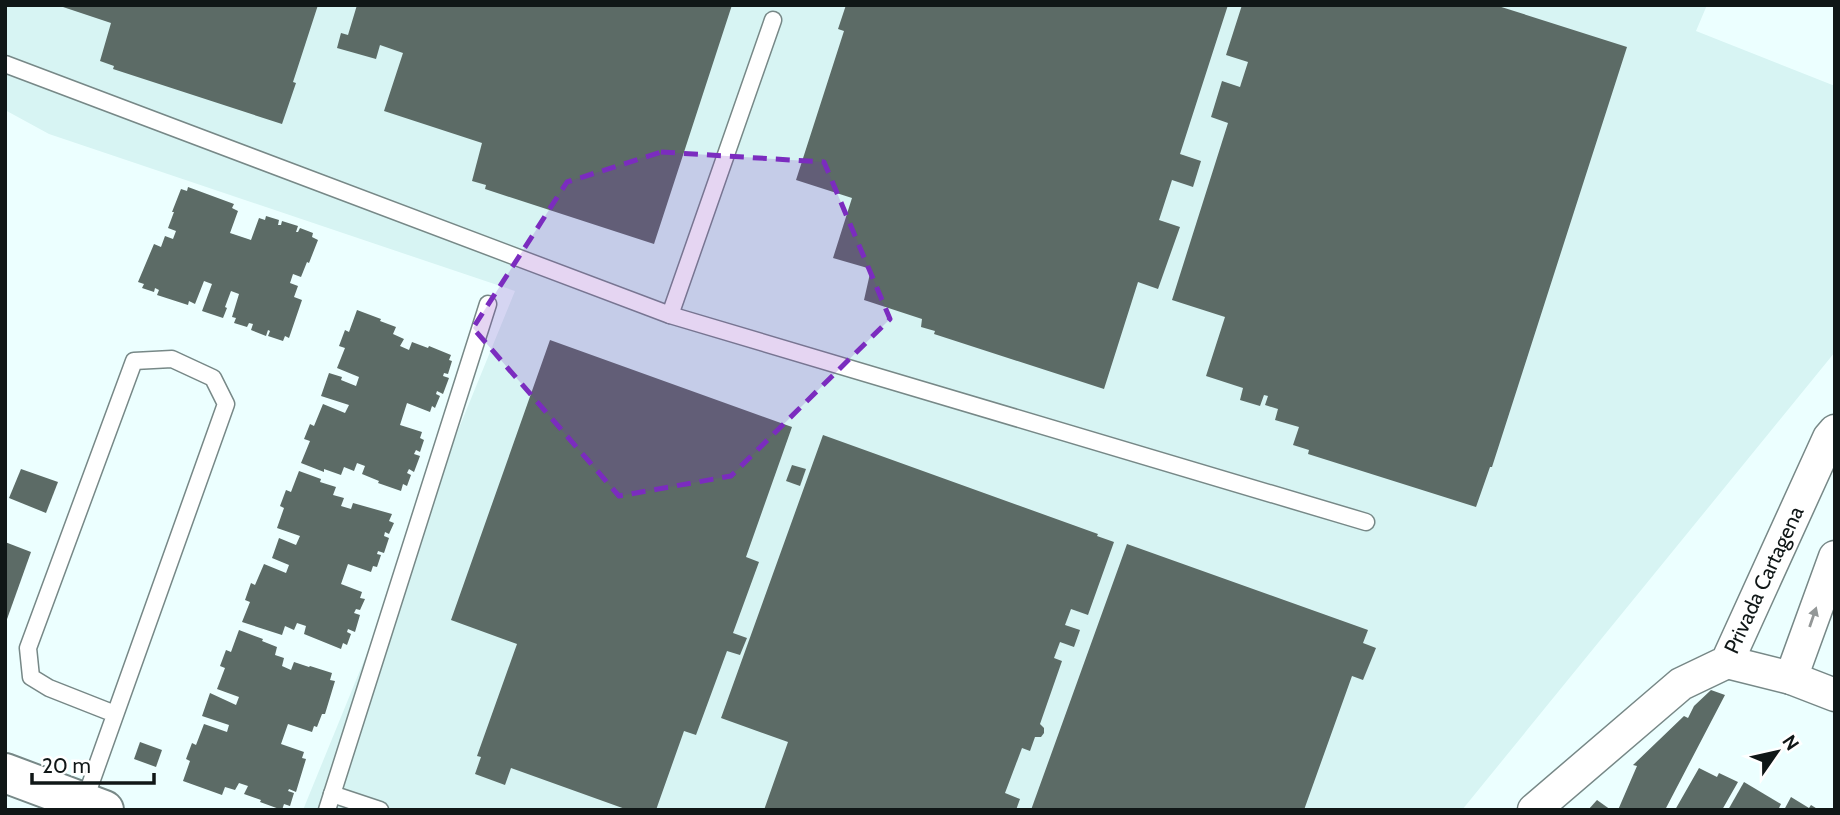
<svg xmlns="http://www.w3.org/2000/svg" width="1840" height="815" font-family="Cabin,sans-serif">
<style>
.built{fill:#d7f4f3}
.building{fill:#5c6b66}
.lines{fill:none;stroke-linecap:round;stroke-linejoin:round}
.service-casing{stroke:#778887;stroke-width:19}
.minor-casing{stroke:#778887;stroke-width:35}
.tertiary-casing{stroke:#778887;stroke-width:42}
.service{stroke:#fff;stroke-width:16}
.minor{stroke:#fff;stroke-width:32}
.tertiary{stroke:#fff;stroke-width:38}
.oneway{fill:#939797}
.marked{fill:#7b2cbf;fill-opacity:0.2;stroke:#7b2cbf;stroke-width:5;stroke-dasharray:14 9;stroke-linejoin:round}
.labels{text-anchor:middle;stroke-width:5;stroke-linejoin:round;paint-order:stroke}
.street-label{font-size:21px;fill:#101717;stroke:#fff}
</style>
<rect width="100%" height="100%" fill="#ecffff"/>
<path class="built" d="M 5,5 L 1707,5 L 1696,31 L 1835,86 L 1835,352 L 1462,810 L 303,810 L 515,291 L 49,134 L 5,110 Z"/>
<g class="building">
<path d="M 57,5 L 318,5 L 293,82 L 296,83 L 282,124 L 113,69 L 114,66 L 100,61 L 111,23 Z"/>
<path d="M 357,5 L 732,5 L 654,244 L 485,189 L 486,185 L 472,181 L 482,143 L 384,111 L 403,53 L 380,45 L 376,59 L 337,48 L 341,33 L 348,35 Z"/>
<path d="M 846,5 L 1228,5 L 1180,154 L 1201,161 L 1193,187 L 1172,180 L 1159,220 L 1180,227 L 1158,289 L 1138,282 L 1104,389 L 934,334 L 935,331 L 921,327 L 922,319 L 864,300 L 871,269 L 833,258 L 852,198 L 796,180 L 844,31 L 838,29 Z"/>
<path d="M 1242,5 L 1495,5 L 1627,47 L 1492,467 L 1490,467 L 1476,507 L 1308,454 L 1309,450 L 1293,445 L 1299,427 L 1275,420 L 1278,409 L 1265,405 L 1268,396 L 1264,395 L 1260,406 L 1240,400 L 1243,388 L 1206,376 L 1225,317 L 1172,300 L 1228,123 L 1211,117 L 1222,81 L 1240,87 L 1248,62 L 1226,55 Z"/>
<path d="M 188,187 L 234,204 L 232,208 L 238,211 L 230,233 L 251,240 L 259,218 L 265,220 L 266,216 L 279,220 L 278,225 L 281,225 L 282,221 L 298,226 L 296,232 L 298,232 L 300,228 L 313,233 L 312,237 L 318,240 L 309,263 L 307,262 L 301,277 L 293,274 L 290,283 L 298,286 L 294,297 L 302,300 L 289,338 L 285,336 L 283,341 L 268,336 L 270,331 L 268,330 L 266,336 L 251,330 L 253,324 L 249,323 L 247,327 L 234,323 L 236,318 L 232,317 L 239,294 L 231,291 L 225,307 L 227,308 L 223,318 L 202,311 L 212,284 L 204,281 L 195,304 L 189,301 L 188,305 L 157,295 L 159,290 L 155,288 L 154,292 L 142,288 L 144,284 L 138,282 L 154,244 L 161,247 L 165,236 L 173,239 L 176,231 L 168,228 L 174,212 L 172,212 L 181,189 L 187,191 Z"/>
<path d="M 357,310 L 381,319 L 380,321 L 396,327 L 393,334 L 404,339 L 400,346 L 409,350 L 412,342 L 428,348 L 429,346 L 451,355 L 449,360 L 452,361 L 448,374 L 444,373 L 443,376 L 449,378 L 443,394 L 437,391 L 436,394 L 440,396 L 435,408 L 432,406 L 430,412 L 407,403 L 400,425 L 422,432 L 420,438 L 424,440 L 420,452 L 416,450 L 414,454 L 420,456 L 414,472 L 409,469 L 407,473 L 411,475 L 407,486 L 403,484 L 401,491 L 378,483 L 379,481 L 362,474 L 365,466 L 357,463 L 354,471 L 344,467 L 341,475 L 324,469 L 324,472 L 301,463 L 310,441 L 304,439 L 310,424 L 314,426 L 323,404 L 345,413 L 349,405 L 321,396 L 329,373 L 342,377 L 341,380 L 356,386 L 359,377 L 337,368 L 345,348 L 339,346 L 345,330 L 349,332 Z"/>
<path d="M 550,340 L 792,427 L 746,557 L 759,562 L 733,633 L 747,638 L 740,655 L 727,651 L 696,735 L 684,731 L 656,810 L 628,810 L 511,768 L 505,785 L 475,774 L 481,757 L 477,756 L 517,644 L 451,620 Z"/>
<path d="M 823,435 L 1098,534 L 1097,536 L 1114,542 L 1088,615 L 1071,609 L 1065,625 L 1080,630 L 1074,647 L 1060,642 L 1054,658 L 1062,661 L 1040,724 L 1044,728 L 1044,733 L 1041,737 L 1035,737 L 1030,751 L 1022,748 L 1005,793 L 1020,799 L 1016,810 L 764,810 L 788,742 L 721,718 Z"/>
<path d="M 792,465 L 806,469 L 800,486 L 786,481 Z"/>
<path d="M 21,469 L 58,482 L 46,513 L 9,498 Z"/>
<path d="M 299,471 L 321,479 L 320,482 L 336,487 L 333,495 L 344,498 L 341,506 L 351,509 L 353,503 L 392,514 L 389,521 L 394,523 L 389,534 L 385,532 L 384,536 L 389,538 L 384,553 L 378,551 L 377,554 L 381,555 L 377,567 L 373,566 L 371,572 L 348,564 L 341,584 L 362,592 L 360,598 L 365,599 L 360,610 L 356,609 L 354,613 L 360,615 L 355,632 L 348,629 L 347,632 L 351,634 L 347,645 L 343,643 L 341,649 L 304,634 L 306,626 L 297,623 L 294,630 L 285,626 L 282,635 L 242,622 L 250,602 L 245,600 L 251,583 L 255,585 L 264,564 L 286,573 L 289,565 L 272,558 L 279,538 L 296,545 L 300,536 L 277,528 L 284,508 L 280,506 L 286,490 L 291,492 Z"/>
<path d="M 5,542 L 31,552 L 6,622 L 5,622 Z"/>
<path d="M 1127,544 L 1368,630 L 1363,643 L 1376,648 L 1363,680 L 1352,676 L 1304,810 L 1031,810 Z"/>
<path d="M 239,630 L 263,639 L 262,641 L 277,647 L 275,655 L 284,658 L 282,666 L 291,670 L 294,662 L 309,667 L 310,666 L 332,673 L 330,680 L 335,681 L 325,714 L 322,714 L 317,727 L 314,726 L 312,732 L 288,724 L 281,744 L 304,752 L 302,758 L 306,759 L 296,792 L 289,789 L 288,791 L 294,793 L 290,806 L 284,804 L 282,810 L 260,802 L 261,800 L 244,794 L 248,786 L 239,783 L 235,790 L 225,787 L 222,795 L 183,781 L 190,761 L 186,759 L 192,743 L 196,745 L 204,724 L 227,732 L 229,725 L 202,716 L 210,693 L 236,705 L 239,697 L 217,689 L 225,668 L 220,666 L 226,650 L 231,652 Z"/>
<path d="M 1711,690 L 1725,695 L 1665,810 L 1618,810 L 1637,766 L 1633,765 L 1684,716 L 1688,718 L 1694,706 Z"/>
<path d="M 140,742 L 162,750 L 156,767 L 134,759 Z"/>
<path d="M 1699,768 L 1717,777 L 1719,773 L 1738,782 L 1722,810 L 1675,810 Z"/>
<path d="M 1744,782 L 1781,804 L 1778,810 L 1728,810 Z"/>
<path d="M 1791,797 L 1809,808 L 1811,805 L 1819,810 L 1784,810 Z"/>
<path d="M 1597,800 L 1611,810 L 1588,810 Z"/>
</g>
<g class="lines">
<g class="service-casing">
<g id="service">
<path d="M 5,64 L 670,315 L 1366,522"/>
<path d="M 670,315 L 773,20"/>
<path d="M 332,794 L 380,810"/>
<path d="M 84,802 L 226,404 L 213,378 L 172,359 L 134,361 L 28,648 L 31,677 L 49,688 L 115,714"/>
<path d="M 327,810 L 488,304"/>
</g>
</g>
<g class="minor-casing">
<g id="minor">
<path d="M 1727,662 L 1791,678 L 1835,695"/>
<path d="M 1791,678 L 1835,557"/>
<path d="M 1534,810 L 1681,684 L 1727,662 L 1829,438 L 1835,431"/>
</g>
</g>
<g class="tertiary-casing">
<path id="tertiary" d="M 5,773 L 104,810"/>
</g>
<use href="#service" class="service"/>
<use href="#minor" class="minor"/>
<use href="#tertiary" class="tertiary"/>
</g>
<defs><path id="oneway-solid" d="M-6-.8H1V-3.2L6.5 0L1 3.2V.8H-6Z" transform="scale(1.75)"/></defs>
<use class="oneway" href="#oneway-solid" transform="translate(1813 617) rotate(-71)"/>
<path class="marked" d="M 661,152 L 824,162 L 890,319 L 731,476 L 619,496 L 473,328 L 567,182 Z"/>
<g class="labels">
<g class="street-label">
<text transform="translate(1764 580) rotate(-65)" y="7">Privada Cartagena</text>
</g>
</g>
<rect width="1840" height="815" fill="none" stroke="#101717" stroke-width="14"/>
<g transform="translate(1777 752) rotate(56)" stroke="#ffffff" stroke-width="5" paint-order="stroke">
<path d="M0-5L12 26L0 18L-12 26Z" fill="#101717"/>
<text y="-10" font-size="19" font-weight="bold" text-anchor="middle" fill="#101717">N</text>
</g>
<path d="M32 773v10h122v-10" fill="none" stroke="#101717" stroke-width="3.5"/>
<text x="42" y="773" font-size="21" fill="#101717" stroke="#ffffff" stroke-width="5" paint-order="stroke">20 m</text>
</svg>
